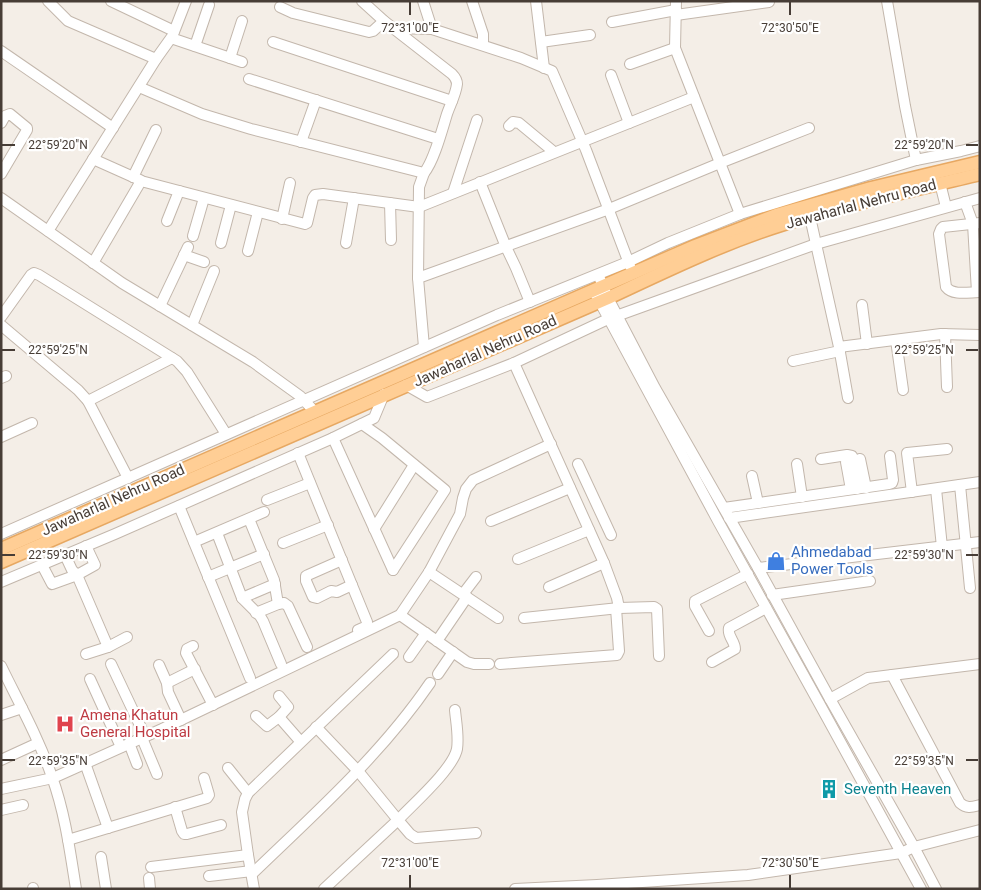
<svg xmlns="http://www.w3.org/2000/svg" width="981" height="890" font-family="Roboto,sans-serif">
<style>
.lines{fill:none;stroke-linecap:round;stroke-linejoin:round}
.minor-casing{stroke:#c3b7ac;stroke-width:12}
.major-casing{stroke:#e7a862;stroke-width:15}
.minor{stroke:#fff;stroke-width:10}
.major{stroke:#ffce95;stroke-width:12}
.ticks{fill:none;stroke:#473d36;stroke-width:2}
.labels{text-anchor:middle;stroke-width:4.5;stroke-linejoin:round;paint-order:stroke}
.street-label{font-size:15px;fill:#473d36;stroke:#fff}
.shop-label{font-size:15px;fill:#366cbe;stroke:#fff;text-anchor:start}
.health-label{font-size:15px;fill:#be3a42;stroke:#fff;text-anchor:start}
.culture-label{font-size:15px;fill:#0d838f;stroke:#fff;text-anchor:start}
.ticks-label{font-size:12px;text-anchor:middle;fill:#473d36;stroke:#fff;stroke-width:4.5;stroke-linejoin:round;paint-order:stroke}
</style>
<rect width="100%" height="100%" fill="#f4eee7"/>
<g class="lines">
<g class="minor-casing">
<g id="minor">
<path d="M 48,1 L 68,21 L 156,59 L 48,231"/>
<path d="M 111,1 L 174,31"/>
<path d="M 423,1 L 432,29"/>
<path d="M 472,1 L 483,34 L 483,45"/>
<path d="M 536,1 L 544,68"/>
<path d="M 676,1 L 675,48 L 740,214"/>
<path d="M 887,1 L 905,106 L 916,160"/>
<path d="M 280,7 L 293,13 L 369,32 L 373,31 L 384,21"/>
<path d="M 676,15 L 769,2"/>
<path d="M 612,22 L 676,10"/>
<path d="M 393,28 L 432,29 L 521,58 L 552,71 L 586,150 L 630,266"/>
<path d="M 172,37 L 186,1"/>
<path d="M 273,42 L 452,101"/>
<path d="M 541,42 L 590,35"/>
<path d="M 195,46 L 209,5"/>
<path d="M 1,51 L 113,128"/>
<path d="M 230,58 L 242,21"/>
<path d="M 156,59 L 171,38 L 242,62"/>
<path d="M 630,64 L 675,48"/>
<path d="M 611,75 L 629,123"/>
<path d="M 249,79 L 438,139"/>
<path d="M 139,87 L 202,114 L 251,129 L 424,173 C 434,161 442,130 447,114 C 450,105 456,94 457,84 C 457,80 455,77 452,74 L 384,21 L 362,1"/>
<path d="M 1,123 L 5,116 L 10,114 L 27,128 L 27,130 L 1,174"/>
<path d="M 509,126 L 513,122 L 519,123 L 554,152"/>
<path d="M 301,142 L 316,100"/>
<path d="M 93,159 L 140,180"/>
<path d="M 133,177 L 156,130"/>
<path d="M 480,182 L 506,247 L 516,268 L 530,302"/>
<path d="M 940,183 L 946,207"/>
<path d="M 453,193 L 477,120"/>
<path d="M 1,198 L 122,283 L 253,362 L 300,396 L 315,412"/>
<path d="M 965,202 L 973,224 L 977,292"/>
<path d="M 390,203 L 391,240"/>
<path d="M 810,217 L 839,347 L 941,334 L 980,335"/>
<path d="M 282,219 L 290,183"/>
<path d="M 167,221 L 179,191"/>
<path d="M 980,223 L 943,227 L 941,229 L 939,234 L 946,287 C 953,296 969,292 980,292"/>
<path d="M 193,236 L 204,198"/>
<path d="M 221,243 L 231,205"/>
<path d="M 346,243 L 354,198"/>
<path d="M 248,251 L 258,212"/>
<path d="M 184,255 L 204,262"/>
<path d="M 93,263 L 141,181 L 305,224 L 307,223 L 313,198 L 315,195 L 323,194 L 419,207 L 694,97"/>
<path d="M 418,278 L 419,187 L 424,173"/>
<path d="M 600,279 L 608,298 L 655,388 L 758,568 L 830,699 L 914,847 L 936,889"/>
<path d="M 596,295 L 718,521 L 819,703 L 921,889"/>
<path d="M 862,305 L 867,344"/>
<path d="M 160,306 L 188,247"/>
<path d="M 1,317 L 31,275 L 34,273 L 39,275 L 177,361 L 187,372 L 226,434"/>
<path d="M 1,325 L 78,390 L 88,401 L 172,358"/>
<path d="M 192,325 L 214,271"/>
<path d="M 945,334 L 947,387"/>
<path d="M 896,340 L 903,390"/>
<path d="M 424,347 L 418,278 L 609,209 L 720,163 L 809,128"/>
<path d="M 839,347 L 848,398"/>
<path d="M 793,361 L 840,351"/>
<path d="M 514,363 L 604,563 L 617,598 L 619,608"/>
<path d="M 1,378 L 6,376"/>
<path d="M 406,385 L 427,397 L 514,363 L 608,319 L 816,244 L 980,198"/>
<path d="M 88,401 L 128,478"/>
<path d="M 362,424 L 382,438 L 445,490 L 393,570"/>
<path d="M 1,437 L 32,423"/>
<path d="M 333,438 L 393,570"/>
<path d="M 298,453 L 367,622 L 367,626 L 358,630"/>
<path d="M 821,459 L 847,455 L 852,456 L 853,458 L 857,489"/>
<path d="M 860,459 L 866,488"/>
<path d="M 846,462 L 850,484"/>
<path d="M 578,464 L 611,535"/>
<path d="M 797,464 L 802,497"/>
<path d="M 752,476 L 758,503"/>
<path d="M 960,485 L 970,588"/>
<path d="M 936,489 L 942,547"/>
<path d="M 912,492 L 907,453 L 947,449"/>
<path d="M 267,500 L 310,483"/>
<path d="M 179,506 L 250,678"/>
<path d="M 724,508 L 889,484 L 892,483 L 893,480 L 890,456"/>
<path d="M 729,518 L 980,482"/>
<path d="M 249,519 L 274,580 L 278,604"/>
<path d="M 491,521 L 570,488"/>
<path d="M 374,529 L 414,465"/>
<path d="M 217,533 L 242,598 L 260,616 L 263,621 L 281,664"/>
<path d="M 1,534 L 497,315 L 628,262 L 668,243 L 740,214 L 916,160 L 961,151 L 980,146"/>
<path d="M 194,542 L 264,512"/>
<path d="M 283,543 L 328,525"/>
<path d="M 65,555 L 72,570 L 77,575 L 108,647"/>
<path d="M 518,559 L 589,530"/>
<path d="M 342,560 L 308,575 L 306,576 L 306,581 L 313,597 L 317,598 L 331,591 L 337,592 L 352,585"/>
<path d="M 42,565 L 52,584 L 77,575 L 95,565 L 86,546"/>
<path d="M 758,568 L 980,542"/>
<path d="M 429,572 L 498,618"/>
<path d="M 208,577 L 264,554"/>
<path d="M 1,582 L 115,534 L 333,438 L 374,418 L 384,394"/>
<path d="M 549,587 L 604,563"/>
<path d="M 463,594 L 476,577"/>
<path d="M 772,595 L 870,581"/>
<path d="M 242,598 L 275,584"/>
<path d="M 256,613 L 278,604 L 284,603 L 288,606 L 307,647"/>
<path d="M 400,615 L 467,662 L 474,664 L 489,664"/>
<path d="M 524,618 L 619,608 L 654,607 L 657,609 L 659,656"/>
<path d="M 709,631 L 695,606 L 695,601 L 748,574"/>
<path d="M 437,641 L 467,597"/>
<path d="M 193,646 L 187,649 L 186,653 L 213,705"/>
<path d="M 86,654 L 108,647 L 127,637"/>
<path d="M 409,657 L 426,633"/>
<path d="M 712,662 L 735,649 C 735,641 727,636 729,628 L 766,608"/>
<path d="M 111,664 L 145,736"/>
<path d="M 500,664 L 617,655 L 619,651 L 616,608"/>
<path d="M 159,665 L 167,683 L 168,692 L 181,720"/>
<path d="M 1,666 C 19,703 39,739 52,777 C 65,813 70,851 76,889"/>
<path d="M 438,674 L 453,652"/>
<path d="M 892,675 L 960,803 C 967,809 972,807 980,805"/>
<path d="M 90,679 L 121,747"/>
<path d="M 167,683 L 195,669"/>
<path d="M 830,699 L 868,678 L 980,664"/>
<path d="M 455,710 C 456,722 459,736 457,749 C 453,769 413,804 398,820 L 410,834 L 416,838 L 476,833"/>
<path d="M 1,715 L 22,708"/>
<path d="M 256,716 L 267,726 L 279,717 L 288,707 L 279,696"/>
<path d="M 279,717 L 300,741"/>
<path d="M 316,727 L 358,771 L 398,820 L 324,889"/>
<path d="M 142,738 L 157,774"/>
<path d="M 129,743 L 137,764"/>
<path d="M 1,760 L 38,743"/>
<path d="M 85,763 L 108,828"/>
<path d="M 228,768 L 248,793"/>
<path d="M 1,789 L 53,778 L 162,729 L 400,615 L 429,572 L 460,514 L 463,498 L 466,489 L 473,480 L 551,444"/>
<path d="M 175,807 L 182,831 L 184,834 L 187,834 L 221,825"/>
<path d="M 1,810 L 23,805"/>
<path d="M 68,840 L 207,798 L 209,795 L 204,778"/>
<path d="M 101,857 L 106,889"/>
<path d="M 151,867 L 248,855"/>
<path d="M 252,874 C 314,814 381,755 430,683"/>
<path d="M 209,876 L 252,871"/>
<path d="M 149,878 L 150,889"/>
<path d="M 33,888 L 33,889"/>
<path d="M 254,889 L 248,855 L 242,812 L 245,799 L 248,793 L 393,654"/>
<path d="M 515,889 L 597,885 L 748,875 L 901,853 L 914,847 L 980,830"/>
</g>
</g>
<g class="major-casing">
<g id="major">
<path d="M 1,549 L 695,246 L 776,215 L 871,188 L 980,162"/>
<path d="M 1,562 L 608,298 C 666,271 723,243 784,224 C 848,204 914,190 980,174"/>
</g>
</g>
<use href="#minor" class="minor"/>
<use href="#major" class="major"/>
</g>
<path class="ticks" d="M 410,2 L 410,15M 790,2 L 790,15M 2,145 L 15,145M 966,145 L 978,145M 2,350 L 15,350M 966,350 L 978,350M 2,555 L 15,555M 966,555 L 978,555M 2,760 L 15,760M 966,760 L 978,760M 410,875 L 410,888M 790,875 L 790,888"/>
<defs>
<g id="shop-bare" transform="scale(1.5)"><path d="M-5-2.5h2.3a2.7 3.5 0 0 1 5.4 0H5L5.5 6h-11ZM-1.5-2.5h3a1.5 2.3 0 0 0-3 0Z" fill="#3f7fe0" stroke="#fff" stroke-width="2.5" paint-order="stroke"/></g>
<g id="hospital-bare" transform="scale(1.5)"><path d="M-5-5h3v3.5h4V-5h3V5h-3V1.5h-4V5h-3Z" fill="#e0444e" stroke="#fff" stroke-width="2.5" paint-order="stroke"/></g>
<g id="building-bare" transform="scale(1.5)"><path d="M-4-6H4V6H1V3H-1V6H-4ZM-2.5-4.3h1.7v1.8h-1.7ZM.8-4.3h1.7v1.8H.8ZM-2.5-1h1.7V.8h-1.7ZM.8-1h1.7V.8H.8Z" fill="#0f9aa8" stroke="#fff" stroke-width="2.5" paint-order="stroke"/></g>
</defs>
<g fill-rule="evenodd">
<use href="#shop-bare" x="776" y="561"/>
<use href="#hospital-bare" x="65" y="724"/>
<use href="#building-bare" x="829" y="789"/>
</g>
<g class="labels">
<g class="street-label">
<text transform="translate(861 204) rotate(-15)" y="5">Jawaharlal Nehru Road</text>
<text transform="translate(485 351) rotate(-24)" y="5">Jawaharlal Nehru Road</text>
<text transform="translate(113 500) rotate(-24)" y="5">Jawaharlal Nehru Road</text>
</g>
<g class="shop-label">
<text x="791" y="557">Ahmedabad<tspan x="791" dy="17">Power Tools</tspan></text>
</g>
<g class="health-label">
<text x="80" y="720">Amena Khatun<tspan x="80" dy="17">General Hospital</tspan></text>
</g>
<g class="culture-label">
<text x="844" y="794">Seventh Heaven</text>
</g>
</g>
<g class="ticks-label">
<text x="410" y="32">72°31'00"E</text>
<text x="790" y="32">72°30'50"E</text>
<text x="924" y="149">22°59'20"N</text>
<text x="58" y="149">22°59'20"N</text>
<text x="924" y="354">22°59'25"N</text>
<text x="58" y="354">22°59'25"N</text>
<text x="924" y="559">22°59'30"N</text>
<text x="58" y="559">22°59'30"N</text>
<text x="58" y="765">22°59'35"N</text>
<text x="924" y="765">22°59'35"N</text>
<text x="410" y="867">72°31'00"E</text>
<text x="790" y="867">72°30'50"E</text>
</g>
<rect width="981" height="890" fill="none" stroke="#473d36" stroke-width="5"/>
</svg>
